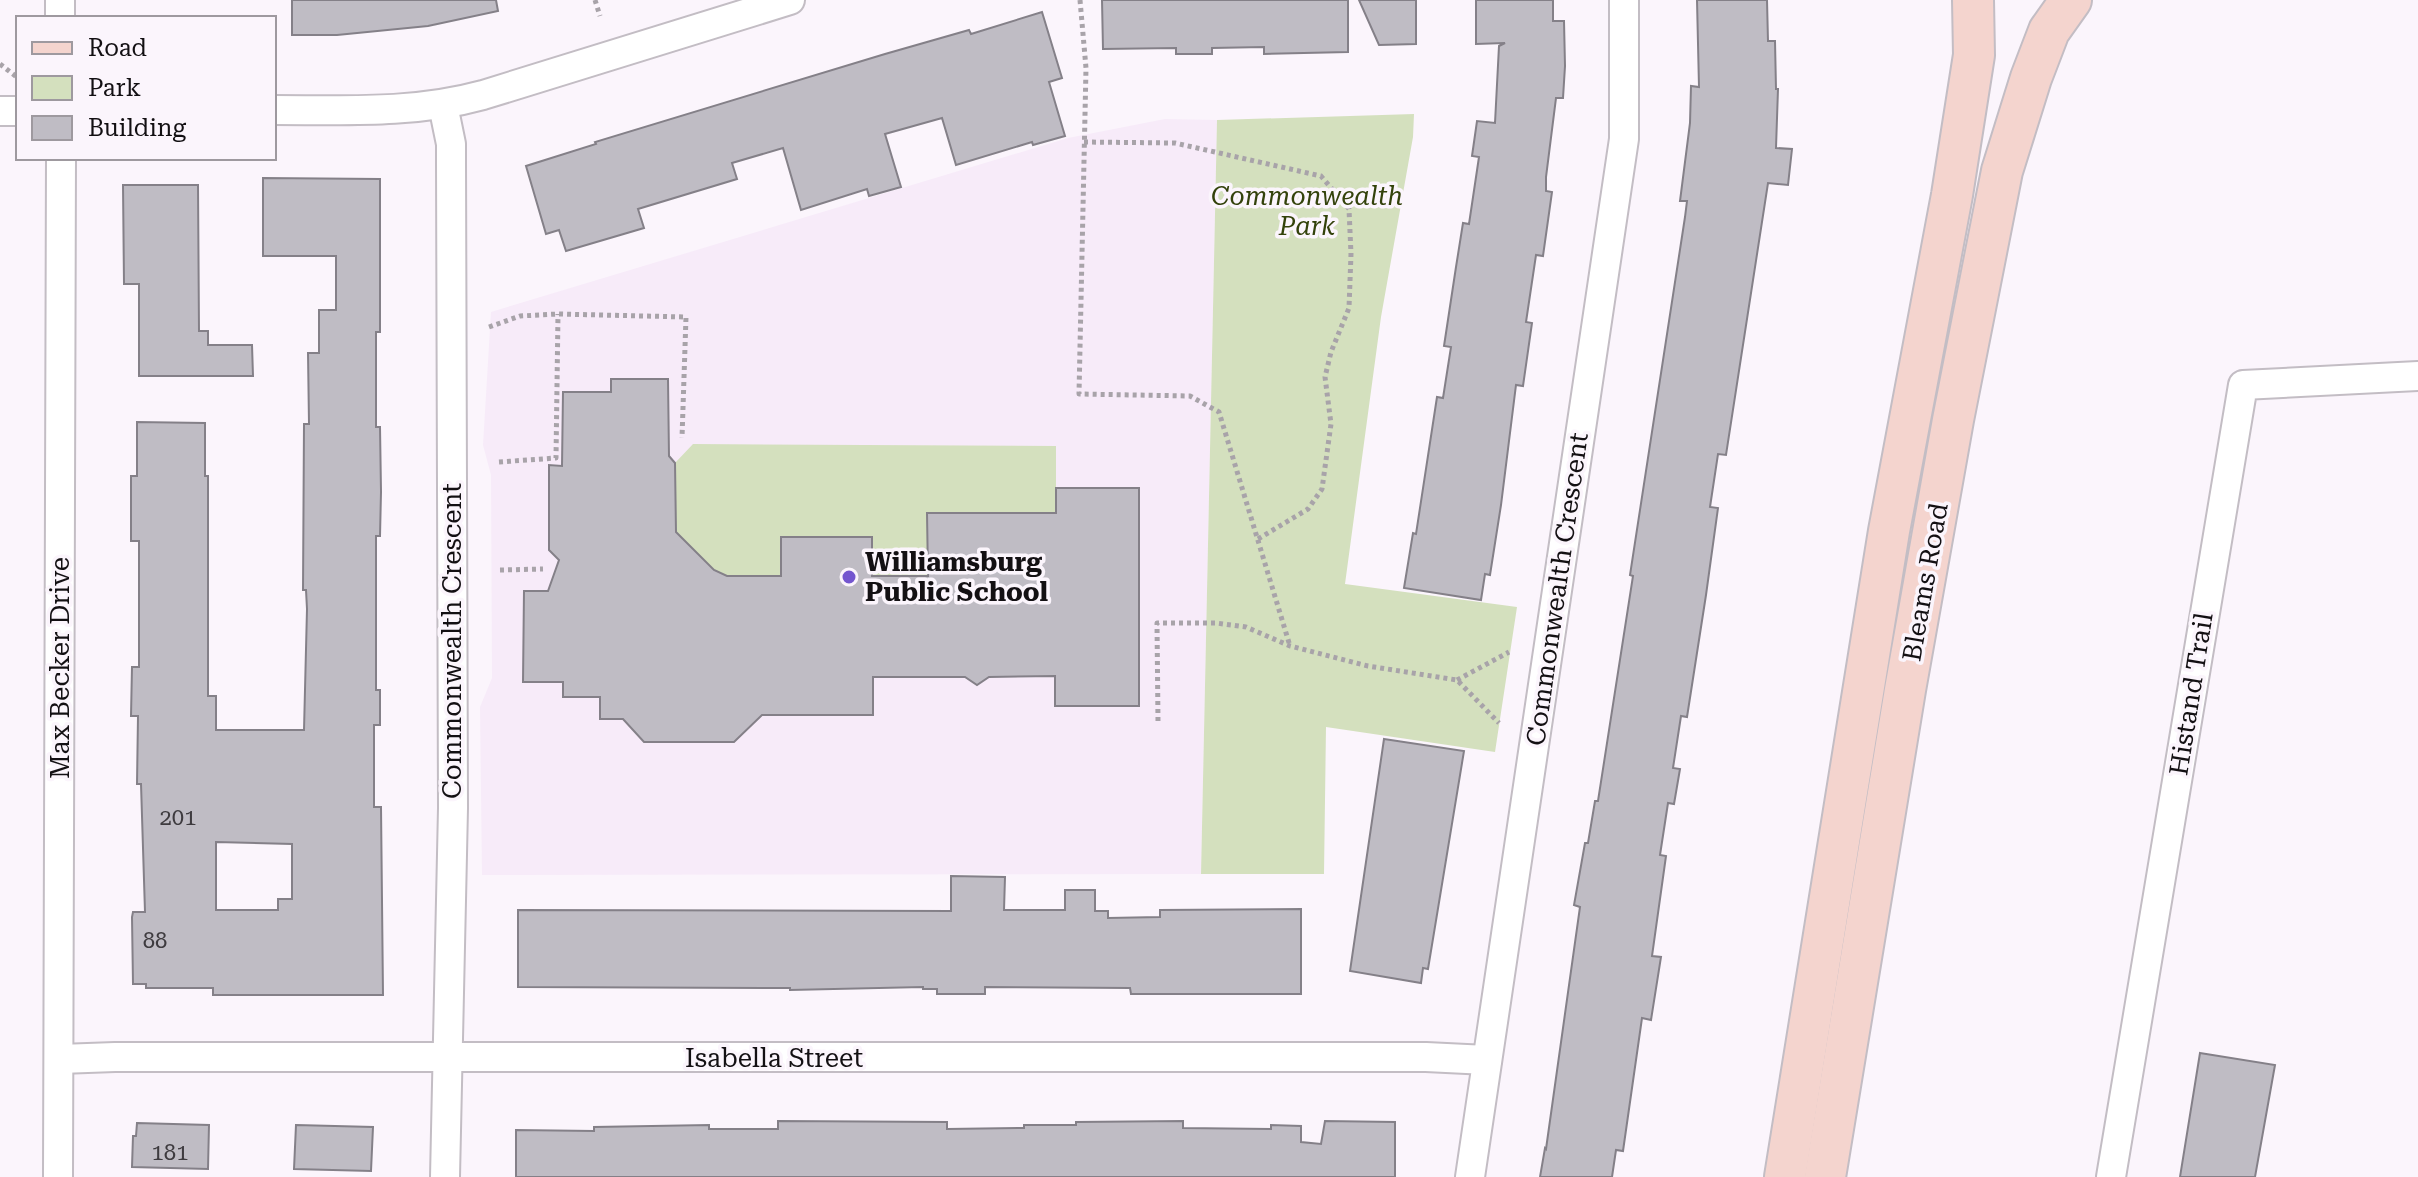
<svg xmlns="http://www.w3.org/2000/svg" width="2418" height="1177" font-family="'Roboto Serif',serif">
<style>
.built{fill:#f7ebf9}
.green{fill:#d4e0be}
.building{fill:#bfbcc4;stroke:#848088;stroke-width:2;fill-rule:evenodd}
.lines{fill:none;stroke-linecap:round;stroke-linejoin:round}
.minor-casing{stroke:#c3bdc4;stroke-width:32}
.secondary-casing{stroke:#c3bdc4;stroke-width:44}
.path{stroke:#a8a3a9;stroke-width:5;stroke-dasharray:4 4;stroke-linecap:butt}
.minor{stroke:#fff;stroke-width:28}
.secondary{stroke:#f4d4ce;stroke-width:40}
.poi-dot{fill:#7456cf;stroke:#fbf5fc;stroke-width:3}
.labels{text-anchor:middle;stroke-width:7;stroke-linejoin:round;paint-order:stroke}
.number-label{font-size:22px;fill:#3e3b3f}
.park-label{font-size:26px;font-style:italic;fill:#33420b;stroke:#fbf5fc}
.poi-label{font-size:26px;font-weight:bold;fill:#131013;stroke:#fbf5fc;text-anchor:start}
.street-label{font-size:26px;fill:#131013;stroke:#fbf5fc}
</style>
<rect width="100%" height="100%" fill="#fbf5fc"/>
<path class="built" d="M 1165,119 L 1217,120 L 1201,874 L 482,875 L 480,707 L 492,678 L 491,475 L 483,445 L 491,312 L 1068,138 Z"/>
<g class="green">
<path d="M 1414,114 L 1413,137 L 1381,317 L 1345,584 L 1517,607 L 1495,752 L 1326,727 L 1324,874 L 1201,874 L 1217,120 Z"/>
<path d="M 693,444 L 1056,446 L 1056,513 L 928,513 L 928,576 L 719,576 L 656,541 L 675,500 L 675,463 Z"/>
</g>
<g class="building">
<path d="M 292,0 L 496,0 L 498,11 L 428,26 L 337,35 L 292,35 Z"/>
<path d="M 1102,0 L 1348,0 L 1348,52 L 1264,54 L 1264,47 L 1212,48 L 1212,54 L 1176,54 L 1176,48 L 1103,49 Z"/>
<path d="M 1359,0 L 1416,0 L 1416,44 L 1379,45 Z"/>
<path d="M 1476,0 L 1553,0 L 1553,21 L 1564,21 L 1565,66 L 1563,98 L 1556,98 L 1546,177 L 1546,191 L 1552,192 L 1543,256 L 1536,255 L 1526,322 L 1532,323 L 1523,386 L 1516,385 L 1501,505 L 1490,575 L 1485,574 L 1481,600 L 1404,588 L 1413,533 L 1416,534 L 1437,397 L 1443,398 L 1451,347 L 1444,346 L 1456,267 L 1463,223 L 1469,224 L 1479,157 L 1472,156 L 1477,121 L 1495,123 L 1499,46 L 1505,43 L 1476,44 Z"/>
<path d="M 1697,0 L 1767,0 L 1768,41 L 1775,41 L 1776,89 L 1778,89 L 1776,148 L 1792,149 L 1788,185 L 1768,183 L 1726,455 L 1718,454 L 1710,507 L 1718,508 L 1706,595 L 1687,717 L 1681,716 L 1673,768 L 1680,769 L 1674,804 L 1668,803 L 1660,855 L 1666,856 L 1652,956 L 1661,957 L 1651,1020 L 1642,1018 L 1623,1151 L 1616,1150 L 1612,1177 L 1540,1177 L 1545,1148 L 1546,1149 L 1580,907 L 1574,905 L 1585,843 L 1588,843 L 1595,801 L 1598,801 L 1633,576 L 1630,575 L 1685,217 L 1687,201 L 1680,201 L 1690,123 L 1691,86 L 1699,87 Z"/>
<path d="M 1042,12 L 1062,78 L 1049,82 L 1065,136 L 1033,145 L 1032,142 L 956,165 L 942,118 L 885,134 L 901,187 L 869,196 L 867,189 L 801,210 L 783,148 L 732,163 L 737,179 L 638,209 L 644,228 L 566,251 L 559,230 L 546,234 L 526,166 L 596,144 L 595,142 L 885,54 L 969,30 L 971,34 Z"/>
<path d="M 263,178 L 380,179 L 380,332 L 376,332 L 376,427 L 380,427 L 381,492 L 380,536 L 376,536 L 376,690 L 380,690 L 380,725 L 374,725 L 374,807 L 381,807 L 383,995 L 213,995 L 213,988 L 146,988 L 146,984 L 133,984 L 132,917 L 133,912 L 145,912 L 141,784 L 137,784 L 138,716 L 131,716 L 132,667 L 139,667 L 139,541 L 131,541 L 131,476 L 137,476 L 137,422 L 205,423 L 205,476 L 208,476 L 208,696 L 216,696 L 216,730 L 304,730 L 307,609 L 306,590 L 303,590 L 304,424 L 309,424 L 308,353 L 319,353 L 319,310 L 336,310 L 336,256 L 263,256 ZM 216,842 L 292,844 L 292,899 L 278,899 L 278,910 L 216,910 Z"/>
<path d="M 123,185 L 198,185 L 199,331 L 208,331 L 208,345 L 252,345 L 253,376 L 139,376 L 139,284 L 124,284 Z"/>
<path d="M 611,379 L 668,379 L 669,456 L 675,463 L 676,532 L 714,570 L 727,576 L 781,576 L 781,537 L 872,537 L 872,576 L 928,576 L 927,513 L 1056,513 L 1056,488 L 1139,488 L 1139,706 L 1055,706 L 1055,676 L 989,677 L 977,685 L 965,677 L 873,677 L 873,715 L 762,715 L 734,742 L 644,742 L 623,719 L 600,719 L 600,697 L 563,697 L 563,682 L 523,682 L 524,591 L 548,591 L 559,560 L 549,550 L 549,465 L 562,466 L 563,392 L 611,392 Z"/>
<path d="M 1384,739 L 1464,751 L 1428,969 L 1423,968 L 1421,983 L 1350,971 Z"/>
<path d="M 951,876 L 1005,877 L 1004,910 L 1065,910 L 1065,890 L 1095,890 L 1095,911 L 1108,911 L 1108,918 L 1160,917 L 1160,910 L 1301,909 L 1301,994 L 1131,994 L 1130,988 L 985,987 L 985,994 L 937,994 L 937,989 L 923,989 L 923,987 L 790,990 L 790,988 L 518,987 L 518,910 L 951,911 Z"/>
<path d="M 2200,1053 L 2275,1065 L 2255,1177 L 2180,1177 Z"/>
<path d="M 778,1121 L 947,1122 L 947,1129 L 1024,1128 L 1024,1125 L 1076,1125 L 1076,1122 L 1183,1121 L 1183,1128 L 1271,1129 L 1271,1125 L 1301,1126 L 1301,1142 L 1321,1144 L 1325,1121 L 1395,1122 L 1395,1177 L 516,1177 L 516,1130 L 594,1131 L 594,1127 L 709,1125 L 709,1129 L 778,1129 Z"/>
<path d="M 137,1123 L 209,1125 L 208,1169 L 132,1167 L 133,1136 L 136,1136 Z"/>
<path d="M 296,1125 L 373,1127 L 371,1171 L 294,1169 Z"/>
</g>
<g class="lines">
<g class="minor-casing">
<g id="minor">
<path d="M 60,0 L 60,18"/>
<path d="M 443,105 L 451,144 L 451,161 L 453,808 L 445,1177"/>
<path d="M 274,110 C 344,110 414,114 483,95 L 790,0"/>
<path d="M 0,111 L 18,111"/>
<path d="M 60,1059 L 115,1057 L 1426,1057 L 1487,1060"/>
<path d="M 58,1177 L 61,158"/>
<path d="M 1470,1177 L 1624,139 L 1624,0"/>
<path d="M 2111,1177 L 2243,385 L 2418,376"/>
</g>
</g>
<g class="secondary-casing">
<g id="secondary">
<path d="M 1785,1177 L 1889,531 L 1952,195 L 1974,55 L 1973,0"/>
<path d="M 1825,1177 L 1905,690 L 1953,420 L 2002,171 L 2031,78 L 2049,31 L 2071,0"/>
</g>
</g>
<g class="path">
<path d="M 595,0 L 600,16"/>
<path d="M 1080,0 L 1086,68 L 1079,394 L 1190,396 L 1219,412 L 1290,646"/>
<path d="M 0,64 L 18,78"/>
<path d="M 1084,142 L 1175,143 L 1321,176 L 1349,209 L 1351,254 L 1349,308 L 1331,352 L 1325,377 L 1331,424 L 1322,489 L 1308,509 L 1258,539"/>
<path d="M 489,327 L 520,316 L 558,314 L 686,317 L 682,438"/>
<path d="M 499,462 L 556,458 L 558,314"/>
<path d="M 500,570 L 543,569"/>
<path d="M 1457,680 L 1509,652"/>
<path d="M 1158,721 L 1157,623 L 1216,623 L 1246,627 L 1290,646 L 1368,666 L 1457,680 L 1499,723"/>
</g>
<use href="#minor" class="minor"/>
<use href="#secondary" class="secondary"/>
</g>
<circle class="poi-dot" cx="849" cy="577" r="8"/>
<g class="labels">
<g class="number-label">
<text x="178" y="825">201</text>
<text x="155" y="948">88</text>
<text x="170" y="1160">181</text>
</g>
<g class="park-label">
<text x="1307" y="205">Commonwealth<tspan x="1307" dy="30">Park</tspan></text>
</g>
<g class="poi-label">
<text x="865" y="571">Williamsburg<tspan x="865" dy="30">Public School</tspan></text>
</g>
<g class="street-label">
<text transform="translate(1925 582) rotate(-80)" y="9">Bleams Road</text>
<text transform="translate(1557 589) rotate(-82)" y="9">Commonwealth Crescent</text>
<text transform="translate(452 641) rotate(-90)" y="9">Commonwealth Crescent</text>
<text transform="translate(60 668) rotate(-90)" y="9">Max Becker Drive</text>
<text transform="translate(2191 694) rotate(-81)" y="9">Histand Trail</text>
<text x="774" y="1067">Isabella Street</text>
</g>
</g>
<rect x="16" y="16" width="260" height="144" fill="#fbf5fc" stroke="#9e999f" stroke-width="2"/>
<rect x="32" y="42" width="40" height="12" fill="#f4d4ce" stroke="#9e999f" stroke-width="2"/>
<text x="88" y="56" font-size="24" fill="#131013">Road</text>
<rect x="32" y="76" width="40" height="24" fill="#d4e0be" stroke="#9e999f" stroke-width="2"/>
<text x="88" y="96" font-size="24" fill="#131013">Park</text>
<rect x="32" y="116" width="40" height="24" fill="#bfbcc4" stroke="#9e999f" stroke-width="2"/>
<text x="88" y="136" font-size="24" fill="#131013">Building</text>
</svg>
